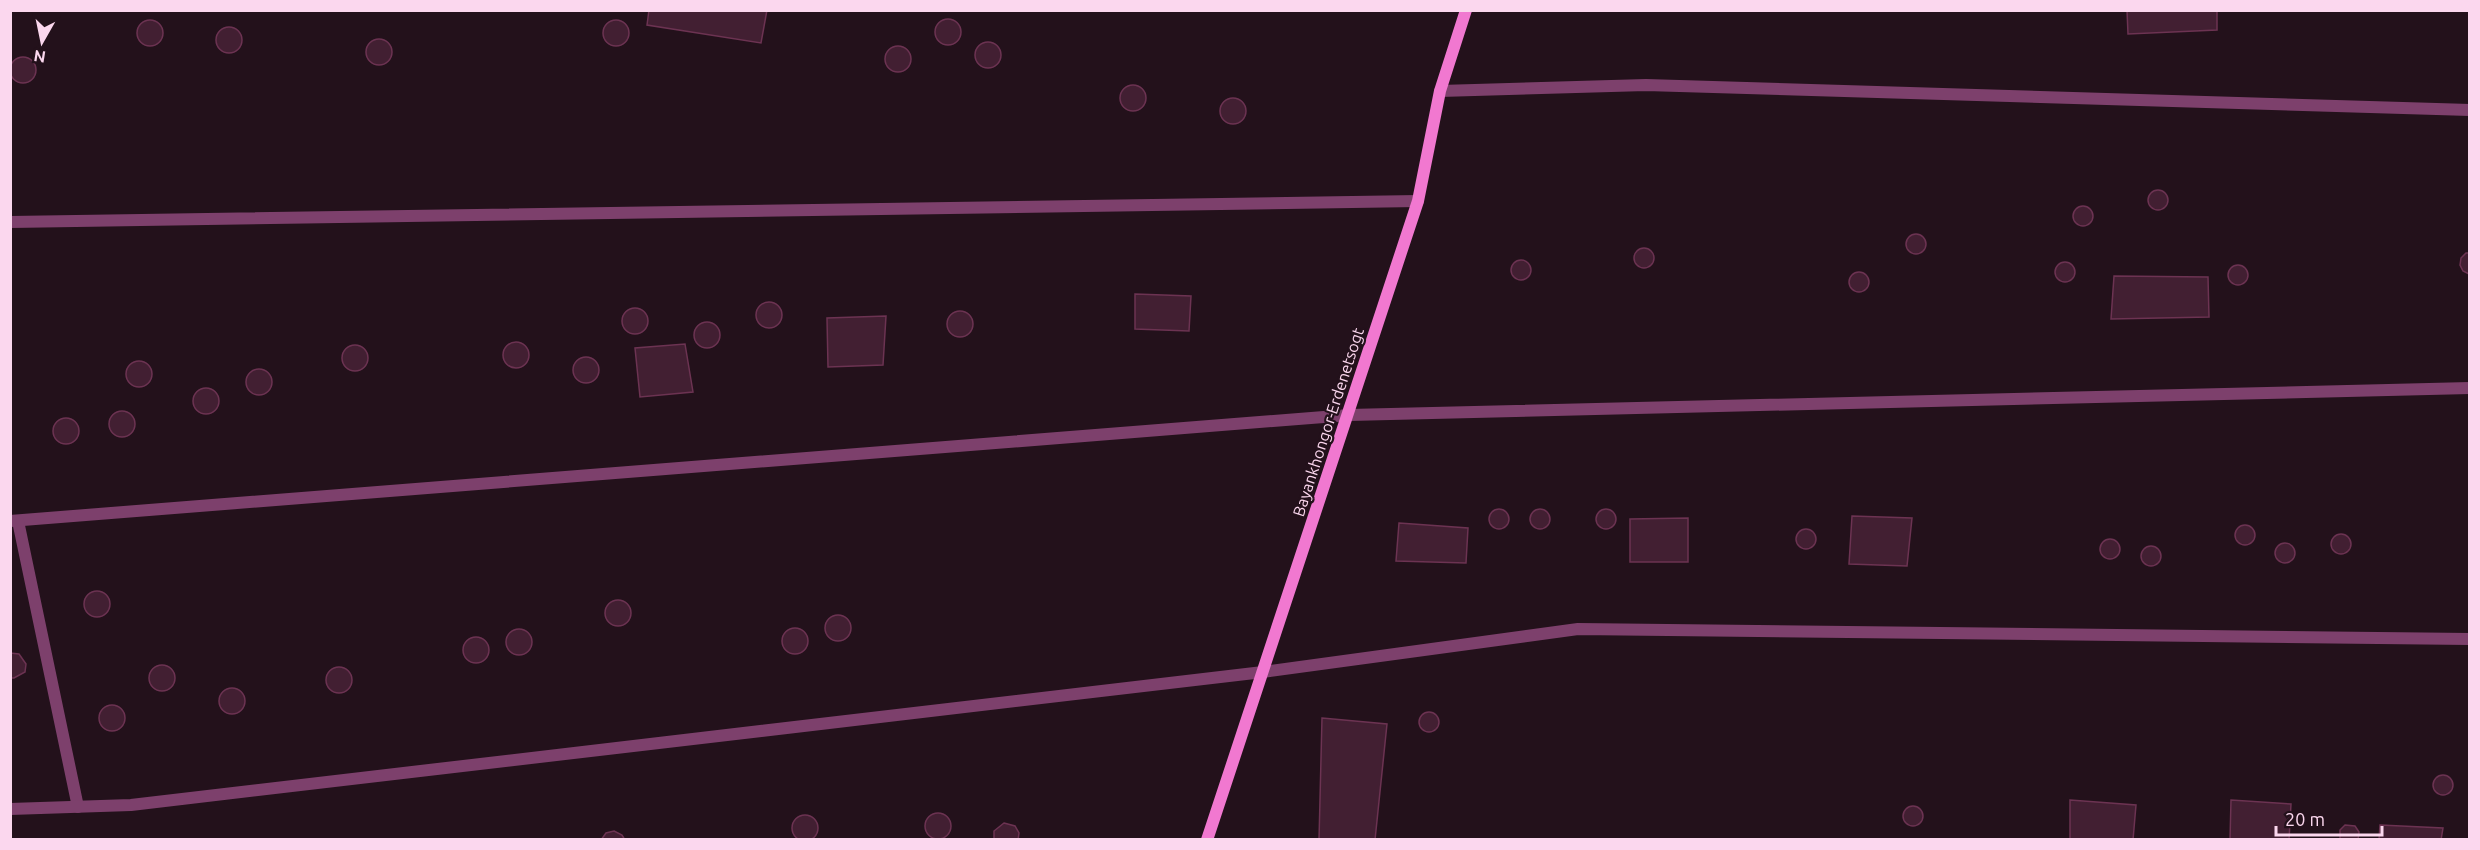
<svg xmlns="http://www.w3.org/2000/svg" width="2480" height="850" font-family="Ubuntu,sans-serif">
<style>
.building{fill:#421f32;stroke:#6c3352;stroke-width:1.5}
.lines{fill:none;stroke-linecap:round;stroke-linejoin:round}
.street{stroke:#7d406c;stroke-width:12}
.secondary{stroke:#f178d0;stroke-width:12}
.labels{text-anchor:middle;stroke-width:4.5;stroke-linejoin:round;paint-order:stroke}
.street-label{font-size:16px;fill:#fbd7ee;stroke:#23111b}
</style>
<rect width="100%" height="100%" fill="#23111b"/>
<g class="building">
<path d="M 649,10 L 767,10 L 761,43 L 647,25 Z"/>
<path d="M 2127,10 L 2217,10 L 2217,30 L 2128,34 Z"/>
<circle cx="948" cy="32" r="13"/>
<circle cx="150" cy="33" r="13"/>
<circle cx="616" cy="33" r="13"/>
<circle cx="229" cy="40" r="13"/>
<circle cx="379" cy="52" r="13"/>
<circle cx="988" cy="55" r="13"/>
<circle cx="898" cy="59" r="13"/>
<circle cx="23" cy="70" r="13"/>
<circle cx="1133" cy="98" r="13"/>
<circle cx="1233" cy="111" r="13"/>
<circle cx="2158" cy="200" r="10"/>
<circle cx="2083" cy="216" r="10"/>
<circle cx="1916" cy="244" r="10"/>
<circle cx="1644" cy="258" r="10"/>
<path d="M 2466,253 L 2470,253 L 2469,274 L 2463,271 L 2460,265 L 2461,258 Z"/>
<circle cx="1521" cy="270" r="10"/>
<circle cx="2065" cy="272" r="10"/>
<circle cx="2238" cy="275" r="10"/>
<circle cx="1859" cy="282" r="10"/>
<path d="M 2114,276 L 2208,277 L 2209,317 L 2111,319 Z"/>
<path d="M 1135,294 L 1191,296 L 1189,331 L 1135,329 Z"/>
<circle cx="769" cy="315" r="13"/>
<circle cx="635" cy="321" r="13"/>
<circle cx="960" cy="324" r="13"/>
<path d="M 886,316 L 883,365 L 828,367 L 827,318 Z"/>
<circle cx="707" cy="335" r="13"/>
<circle cx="516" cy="355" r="13"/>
<path d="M 685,344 L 693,392 L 640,397 L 635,348 Z"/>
<circle cx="355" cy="358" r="13"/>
<circle cx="586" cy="370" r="13"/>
<circle cx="139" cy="374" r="13"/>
<circle cx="259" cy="382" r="13"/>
<circle cx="206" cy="401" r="13"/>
<circle cx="122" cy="424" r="13"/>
<circle cx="66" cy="431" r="13"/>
<circle cx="1540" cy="519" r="10"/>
<circle cx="1499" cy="519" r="10"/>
<circle cx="1606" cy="519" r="10"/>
<path d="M 1852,516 L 1912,518 L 1907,566 L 1849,564 Z"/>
<path d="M 1688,518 L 1688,562 L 1630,562 L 1630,519 Z"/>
<path d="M 1399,523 L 1468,528 L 1466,563 L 1396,561 Z"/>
<circle cx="2245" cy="535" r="10"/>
<circle cx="1806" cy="539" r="10"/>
<circle cx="2341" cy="544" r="10"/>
<circle cx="2110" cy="549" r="10"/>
<circle cx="2285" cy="553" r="10"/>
<circle cx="2151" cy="556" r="10"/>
<circle cx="97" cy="604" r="13"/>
<circle cx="618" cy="613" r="13"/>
<circle cx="838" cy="628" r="13"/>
<circle cx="795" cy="641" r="13"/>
<circle cx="519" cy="642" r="13"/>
<circle cx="476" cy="650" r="13"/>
<path d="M 10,653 L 19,654 L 26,664 L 25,672 L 14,678 L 10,678 Z"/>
<circle cx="162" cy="678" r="13"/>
<circle cx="339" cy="680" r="13"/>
<circle cx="232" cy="701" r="13"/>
<circle cx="112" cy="718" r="13"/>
<circle cx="1429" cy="722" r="10"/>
<path d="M 1322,718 L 1387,724 L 1375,840 L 1319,840 Z"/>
<circle cx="2443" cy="785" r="10"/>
<path d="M 2070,800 L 2136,805 L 2133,840 L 2070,840 Z"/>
<path d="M 2231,800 L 2291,804 L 2289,840 L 2230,840 Z"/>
<circle cx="1913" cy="816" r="10"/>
<circle cx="938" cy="826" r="13"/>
<circle cx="805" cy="828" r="13"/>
<path d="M 1004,823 L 1015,826 L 1019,833 L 1018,840 L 994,840 L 994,831 Z"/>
<path d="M 2345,825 L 2355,826 L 2359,832 L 2358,840 L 2340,840 L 2340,830 Z"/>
<path d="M 2380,825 L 2443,828 L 2441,840 L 2379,840 Z"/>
<path d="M 614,831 L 622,835 L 625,840 L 601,840 L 606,833 Z"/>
</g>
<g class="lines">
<g class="street">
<path d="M 1440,91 L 1646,85 L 2470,110"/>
<path d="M 10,222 L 1418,201"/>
<path d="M 10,521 L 1349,415 L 2470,388"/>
<path d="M 18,521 L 78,807"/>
<path d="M 10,809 L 131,805 L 1263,672 L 1578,629 L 2470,639"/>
</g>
<path class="secondary" d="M 1207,840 L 1418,201 L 1440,91 L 1466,10"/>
</g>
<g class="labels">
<g class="street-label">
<text transform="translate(1328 422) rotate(-72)" y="6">Bayankhongor-Erdenetsogt</text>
</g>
</g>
<rect width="2480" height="850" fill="none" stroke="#fbd7ee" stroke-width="24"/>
<g transform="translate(42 42) rotate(189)" stroke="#23111b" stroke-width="4.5" paint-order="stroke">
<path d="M0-4.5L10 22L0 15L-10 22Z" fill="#fbd7ee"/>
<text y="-9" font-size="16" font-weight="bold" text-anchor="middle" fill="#fbd7ee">N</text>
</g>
<path d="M2276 826v9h106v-9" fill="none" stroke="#fbd7ee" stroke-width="3"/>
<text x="2285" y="826" font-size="18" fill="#fbd7ee" stroke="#23111b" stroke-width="4.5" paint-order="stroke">20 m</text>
</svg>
